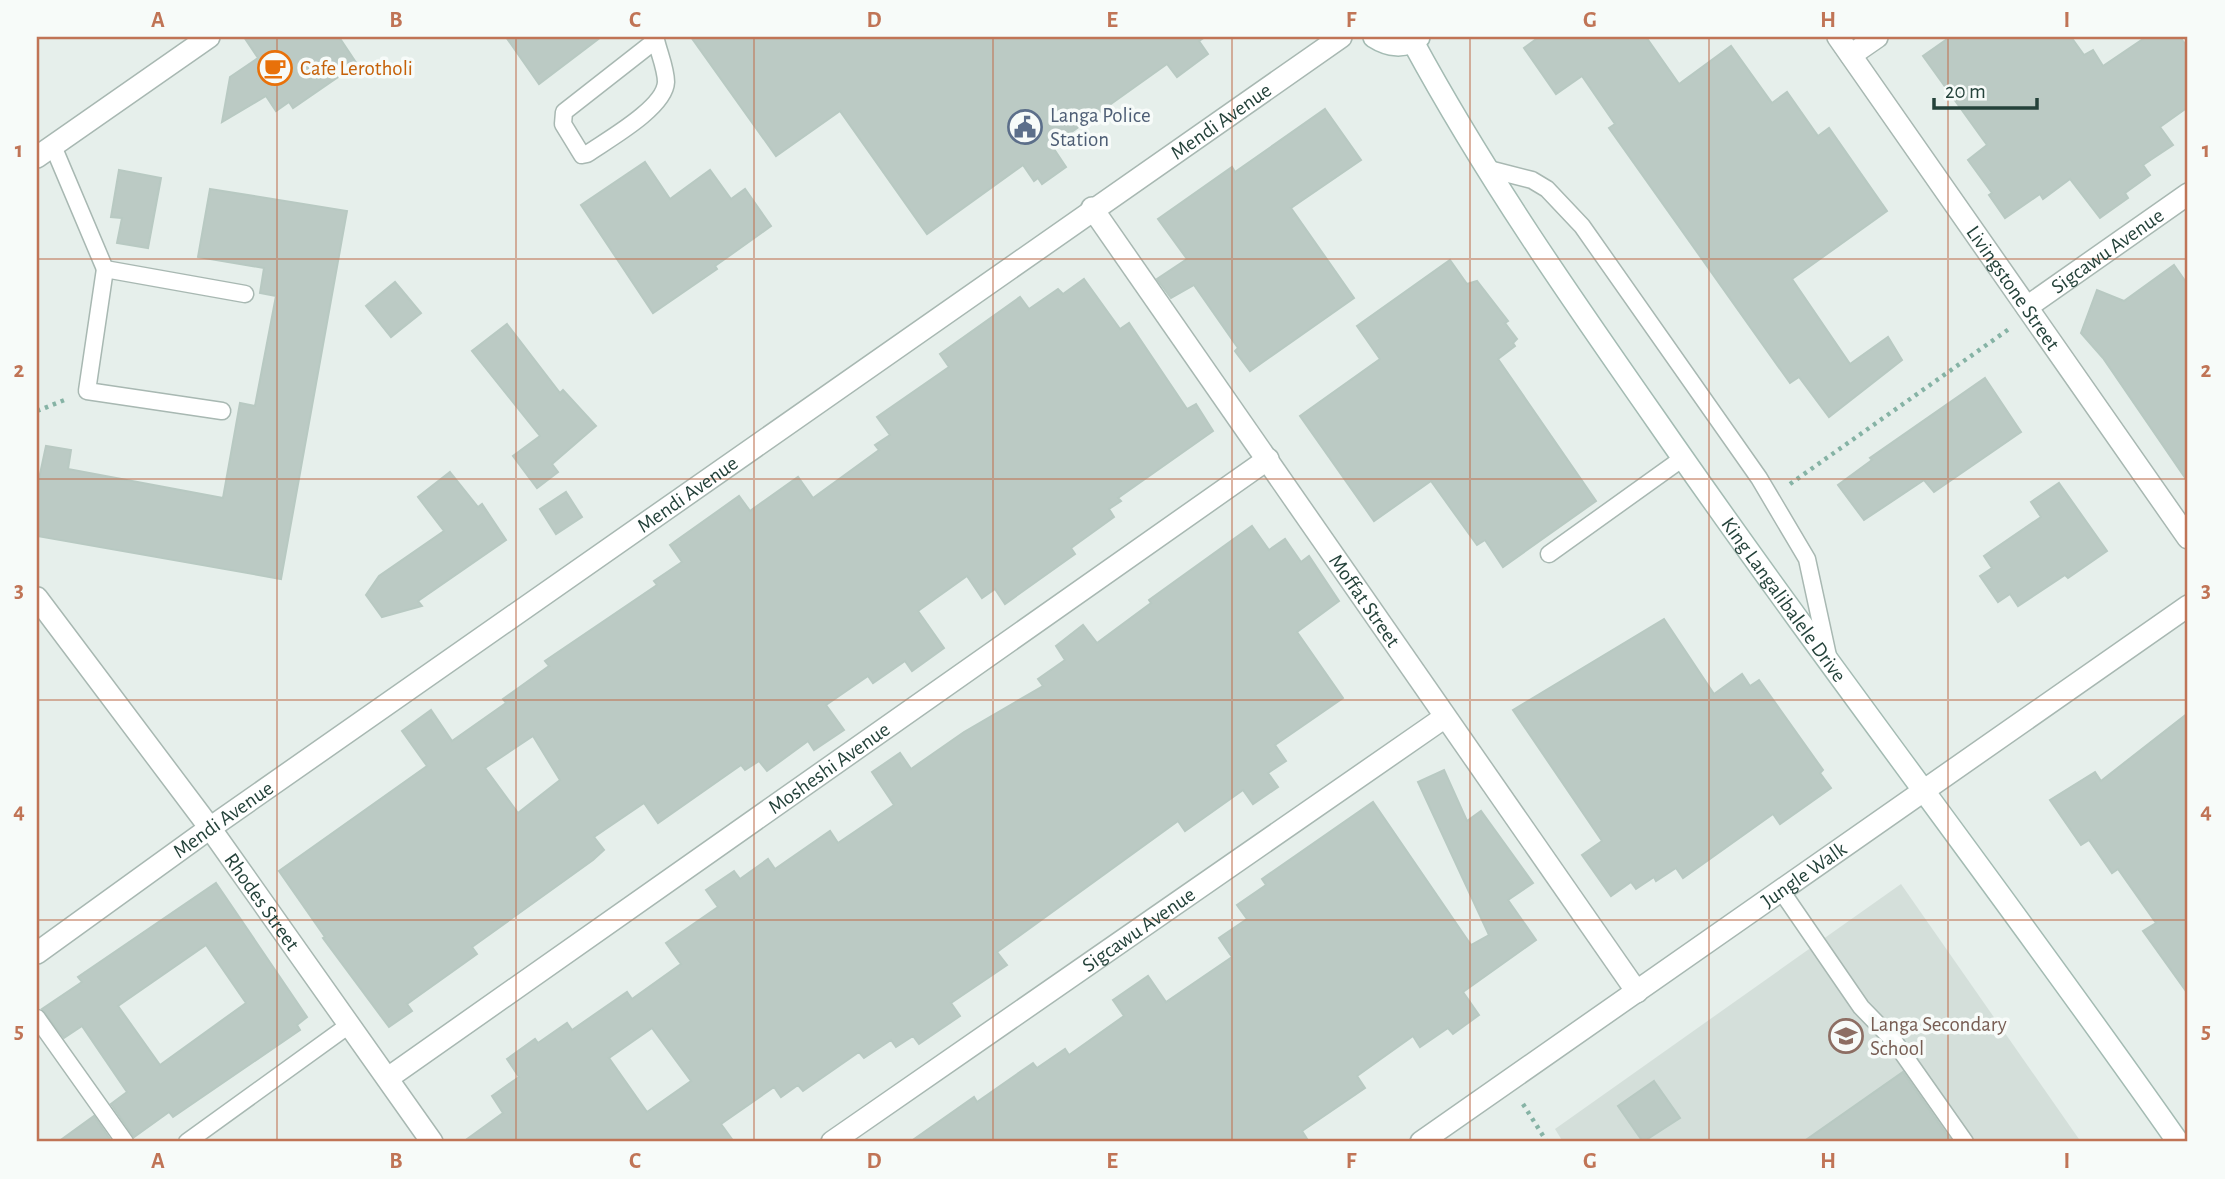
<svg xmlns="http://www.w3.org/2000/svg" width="2225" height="1179" font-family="'Alegreya Sans',sans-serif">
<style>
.built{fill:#d4dfda}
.building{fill:#bbcac4;stroke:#b8c9c2;stroke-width:2;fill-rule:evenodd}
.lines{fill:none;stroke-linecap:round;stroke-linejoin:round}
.lane-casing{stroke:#a8b8b2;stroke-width:19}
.street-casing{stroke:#a8b8b2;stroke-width:24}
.secondary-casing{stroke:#a4bbb3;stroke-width:24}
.path{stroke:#86b3a5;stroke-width:4.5;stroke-dasharray:3.5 5;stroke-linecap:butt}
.lane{stroke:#fff;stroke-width:16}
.street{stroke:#fff;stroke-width:21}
.secondary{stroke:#fff;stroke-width:21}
.grid{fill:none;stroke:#c07456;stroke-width:2;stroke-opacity:0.55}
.labels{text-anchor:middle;stroke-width:7;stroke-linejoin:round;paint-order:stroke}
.food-label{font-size:21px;fill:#c56008;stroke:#f7fbf9;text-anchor:start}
.service-label{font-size:21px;fill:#4e5e75;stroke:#f7fbf9;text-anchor:start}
.street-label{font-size:21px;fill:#24423a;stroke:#f7fbf9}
.education-label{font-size:21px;fill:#785e54;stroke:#f7fbf9;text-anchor:start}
.neatline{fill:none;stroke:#c07456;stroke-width:2.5}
.grid-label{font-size:23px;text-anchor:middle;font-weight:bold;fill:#c07456}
</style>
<rect width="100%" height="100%" fill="#e6efeb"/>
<path class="built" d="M 1901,884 L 2081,1142 L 1563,1142 L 1555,1129 Z"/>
<g class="building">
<path d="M 244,37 L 339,37 L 357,64 L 293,108 L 289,102 L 276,111 L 266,96 L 222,122 L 230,77 L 258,58 Z"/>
<path d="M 506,37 L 601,37 L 539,84 Z"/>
<path d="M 691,37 L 1205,37 L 1199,41 L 1208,54 L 1177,77 L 1167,64 L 1052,146 L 1066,167 L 1042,184 L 1038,178 L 1034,181 L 1023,165 L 927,234 L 840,111 L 776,156 Z"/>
<path d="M 1539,37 L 1646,37 L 1679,84 L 1731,46 L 1772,103 L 1787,92 L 1818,136 L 1829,128 L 1887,211 L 1792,279 L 1850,364 L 1888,337 L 1902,360 L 1829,417 L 1799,377 L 1790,383 L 1609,128 L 1615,124 L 1582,76 L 1556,94 L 1524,48 Z"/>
<path d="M 1950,37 L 2071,37 L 2084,55 L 2093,50 L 2103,66 L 2146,37 L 2180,37 L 2188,48 L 2188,107 L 2160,127 L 2173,145 L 2143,165 L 2150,175 L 2125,193 L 2128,198 L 2100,218 L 2070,179 L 2043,199 L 2040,194 L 2005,218 L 1989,195 L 1992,193 L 1968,160 L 1987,145 L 1923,56 Z"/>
<path d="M 1325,109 L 1361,160 L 1291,208 L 1354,298 L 1250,371 L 1235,351 L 1238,348 L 1194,285 L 1171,298 L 1157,279 L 1187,259 L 1158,219 L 1232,167 L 1235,172 Z"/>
<path d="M 645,162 L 670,199 L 710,170 L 731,199 L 745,189 L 771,226 L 715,266 L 717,269 L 653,313 L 581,205 Z"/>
<path d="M 119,170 L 161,178 L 148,248 L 117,243 L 122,218 L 111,217 Z"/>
<path d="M 210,189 L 347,211 L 281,579 L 37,536 L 37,488 L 46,446 L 71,450 L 68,469 L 223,498 L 240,403 L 255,406 L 276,296 L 260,293 L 264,268 L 198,257 Z"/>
<path d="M 1450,260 L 1467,284 L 1477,281 L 1508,321 L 1505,323 L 1517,339 L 1513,343 L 1515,346 L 1498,359 L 1596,501 L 1503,567 L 1485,540 L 1477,545 L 1431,481 L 1374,521 L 1300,416 L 1380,359 L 1357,326 Z"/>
<path d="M 2174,265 L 2188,285 L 2188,482 L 2103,358 L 2081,333 L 2097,290 L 2124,301 Z"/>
<path d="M 1084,279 L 1120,329 L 1129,323 L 1187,409 L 1196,404 L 1213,431 L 1118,498 L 1121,501 L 1109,509 L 1114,517 L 1071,548 L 1075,554 L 1005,604 L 995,589 L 982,598 L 967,576 L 918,611 L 944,648 L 912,671 L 905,661 L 873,683 L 868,676 L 826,705 L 844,730 L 814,750 L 808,741 L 767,771 L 759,761 L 745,770 L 741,765 L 658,823 L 644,803 L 594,837 L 604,850 L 593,860 L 472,947 L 477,954 L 407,1004 L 412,1011 L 389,1027 L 323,938 L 325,937 L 279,871 L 427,766 L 402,731 L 431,710 L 452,741 L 506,703 L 503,699 L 549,666 L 545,661 L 657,585 L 654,581 L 682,562 L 670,545 L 739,496 L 750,511 L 798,477 L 813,498 L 879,450 L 875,445 L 890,435 L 877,417 L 949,367 L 940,354 L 1020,297 L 1029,309 L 1058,289 L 1063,294 ZM 533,736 L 560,780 L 518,813 L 485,768 Z"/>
<path d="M 395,282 L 421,313 L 391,337 L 366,306 Z"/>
<path d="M 507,324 L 560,393 L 563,390 L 596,426 L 552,464 L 558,472 L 537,488 L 513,456 L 540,436 L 472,351 Z"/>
<path d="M 1985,378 L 2021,432 L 1934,492 L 1924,480 L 1864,520 L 1838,485 L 1872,460 L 1870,458 Z"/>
<path d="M 450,472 L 478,507 L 482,504 L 506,540 L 418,601 L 422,606 L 382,617 L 366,595 L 379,576 L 444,531 L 418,497 Z"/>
<path d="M 2059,483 L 2107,551 L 2068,578 L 2065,575 L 2018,606 L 2010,594 L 1998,602 L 1980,576 L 1992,568 L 1984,556 L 2041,517 L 2031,502 Z"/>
<path d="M 566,492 L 582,517 L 556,534 L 540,509 Z"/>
<path d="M 1252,526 L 1269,550 L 1285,539 L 1301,562 L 1309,556 L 1339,601 L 1297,632 L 1343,698 L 1275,745 L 1286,761 L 1268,773 L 1278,787 L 1253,804 L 1243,790 L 1185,831 L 1178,821 L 997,952 L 1007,965 L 951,1003 L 960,1016 L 919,1044 L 913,1036 L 896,1047 L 891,1040 L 864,1058 L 859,1052 L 803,1091 L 798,1085 L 781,1097 L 774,1087 L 721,1124 L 734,1142 L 463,1142 L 503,1113 L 492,1096 L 519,1077 L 507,1059 L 535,1039 L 538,1043 L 567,1023 L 572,1030 L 627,992 L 632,999 L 681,964 L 666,943 L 718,907 L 706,890 L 734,871 L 740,879 L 768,859 L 775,869 L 830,831 L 838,843 L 894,805 L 872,772 L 900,753 L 911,769 L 964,732 L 1043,686 L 1038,679 L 1065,660 L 1056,646 L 1083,625 L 1097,643 L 1151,603 L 1149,600 ZM 652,1028 L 691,1081 L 647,1112 L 609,1058 Z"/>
<path d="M 1664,619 L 1714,694 L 1742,674 L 1750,686 L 1759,680 L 1823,770 L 1820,773 L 1831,788 L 1780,824 L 1773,814 L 1683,878 L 1676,868 L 1656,881 L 1654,877 L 1636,889 L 1631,882 L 1611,896 L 1582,855 L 1602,841 L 1513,710 Z"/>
<path d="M 2188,713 L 2188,994 L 2143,931 L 2156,923 L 2118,869 L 2112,873 L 2089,840 L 2081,845 L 2050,800 L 2095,772 L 2101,781 Z"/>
<path d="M 1444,770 L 1467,821 L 1481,811 L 1533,883 L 1508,900 L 1536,940 L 1463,992 L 1479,1015 L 1453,1034 L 1448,1028 L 1420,1047 L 1413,1036 L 1357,1076 L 1365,1088 L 1302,1131 L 1309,1142 L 910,1142 L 974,1097 L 977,1102 L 1033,1063 L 1037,1068 L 1065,1049 L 1069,1055 L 1124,1016 L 1113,1000 L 1148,976 L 1166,1002 L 1232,957 L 1219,938 L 1247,919 L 1237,905 L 1266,885 L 1262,879 L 1373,802 L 1471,945 L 1489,935 L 1418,782 Z"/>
<path d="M 216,883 L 307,1017 L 297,1025 L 300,1030 L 173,1117 L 169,1112 L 134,1137 L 111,1104 L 127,1092 L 82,1026 L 64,1038 L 42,1009 L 82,982 L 78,977 ZM 206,945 L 246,1003 L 160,1065 L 118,1006 Z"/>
<path d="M 1903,1072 L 1952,1142 L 1803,1142 Z"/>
<path d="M 1654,1081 L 1680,1118 L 1643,1142 L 1618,1106 Z"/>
<path d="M 94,1116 L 112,1142 L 58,1142 Z"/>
</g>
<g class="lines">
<g class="lane-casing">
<g id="lane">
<path d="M 654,37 L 656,40 C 659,53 666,69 666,82 C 665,108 607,140 587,154 L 582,155 L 563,124 L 564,112 L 656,40"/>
<path d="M 53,146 L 105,269 L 245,294"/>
<path d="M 1485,168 L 1532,180 L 1547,189 L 1582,226 L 1759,478 L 1807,559 L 1828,656"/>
<path d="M 105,269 L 87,391 L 222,411"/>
<path d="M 1549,554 L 1683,458"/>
<path d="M 1782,892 L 1861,1007 L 1894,1041 L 1965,1142"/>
<path d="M 37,1018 L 125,1142"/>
<path d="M 187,1142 L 349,1025"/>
</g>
</g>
<g class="street-casing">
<g id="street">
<path id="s1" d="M 1838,37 L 2188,538"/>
<path d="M 1851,55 L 1877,37"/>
<path d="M 37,157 L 209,37"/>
<path id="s2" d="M 1092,208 L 1637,992"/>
<path id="s3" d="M 2027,307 L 2188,194"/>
<path id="s4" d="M 37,598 L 210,828 L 432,1142"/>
<path id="s5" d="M 37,953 L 210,828 L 1341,37"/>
<path id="s6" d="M 388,1078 L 1268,459"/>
<path id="s7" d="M 832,1142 L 1445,717"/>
<path id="s8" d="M 1421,1142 L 2188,606"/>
</g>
</g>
<g class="secondary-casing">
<g id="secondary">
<path d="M 1374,37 C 1388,46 1405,49 1419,37"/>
<path id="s9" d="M 1413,42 C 1485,175 1571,298 1657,421 C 1826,665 2008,899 2178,1142"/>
</g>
</g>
<g class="path">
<path d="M 37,411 L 67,399"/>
<path d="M 1790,484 L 2009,329"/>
<path d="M 1523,1104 L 1547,1142"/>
</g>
<use href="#lane" class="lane"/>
<use href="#street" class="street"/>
<use href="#secondary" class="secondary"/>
</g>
<path class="grid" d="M 277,37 L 277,1142M 516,37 L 516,1142M 754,37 L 754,1142M 993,37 L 993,1142M 1232,37 L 1232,1142M 1470,37 L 1470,1142M 1709,37 L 1709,1142M 1948,37 L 1948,1142M 37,259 L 2188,259M 37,479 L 2188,479M 37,700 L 2188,700M 37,920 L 2188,920"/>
<defs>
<g id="cafe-ring" transform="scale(1.75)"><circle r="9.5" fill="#f7fbf9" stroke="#e8710a" stroke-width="1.5"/><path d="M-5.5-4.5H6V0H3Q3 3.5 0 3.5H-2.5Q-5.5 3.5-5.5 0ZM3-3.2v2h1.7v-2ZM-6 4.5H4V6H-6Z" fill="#e8710a"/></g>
<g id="civic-ring" transform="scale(1.75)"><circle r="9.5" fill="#f7fbf9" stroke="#5c6f8a" stroke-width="1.5"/><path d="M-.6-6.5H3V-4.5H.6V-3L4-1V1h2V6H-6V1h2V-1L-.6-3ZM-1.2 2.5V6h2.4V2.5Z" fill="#5c6f8a"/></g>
<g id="school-ring" transform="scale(1.75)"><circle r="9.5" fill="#f7fbf9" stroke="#8d6e63" stroke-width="1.5"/><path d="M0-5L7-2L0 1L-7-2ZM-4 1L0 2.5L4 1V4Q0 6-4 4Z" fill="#8d6e63"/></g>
</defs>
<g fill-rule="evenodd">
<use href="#cafe-ring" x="275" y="68"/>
<use href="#civic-ring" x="1025" y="127"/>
<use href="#school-ring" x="1846" y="1036"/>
</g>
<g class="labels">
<g class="food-label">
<text x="300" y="75">Cafe Lerotholi</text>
</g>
<g class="service-label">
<text x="1050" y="122">Langa Police<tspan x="1050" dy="24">Station</tspan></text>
</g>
<g class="street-label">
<text dy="7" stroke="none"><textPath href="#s5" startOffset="1447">Mendi Avenue</textPath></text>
<text dy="7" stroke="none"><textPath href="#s3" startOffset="98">Sigcawu Avenue</textPath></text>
<text dy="7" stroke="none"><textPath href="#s1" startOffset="306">Livingstone Street</textPath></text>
<text dy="7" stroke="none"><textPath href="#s5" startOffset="796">Mendi Avenue</textPath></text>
<text dy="7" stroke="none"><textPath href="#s2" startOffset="478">Moffat Street</textPath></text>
<text dy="7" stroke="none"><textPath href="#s9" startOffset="670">King Langalibalele Drive</textPath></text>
<text dy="7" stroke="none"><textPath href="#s6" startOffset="539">Mosheshi Avenue</textPath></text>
<text dy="7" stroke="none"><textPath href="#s5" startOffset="229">Mendi Avenue</textPath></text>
<text dy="7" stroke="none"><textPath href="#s8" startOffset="467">Jungle Walk</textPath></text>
<text dy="7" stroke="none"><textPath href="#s4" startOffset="378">Rhodes Street</textPath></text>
<text dy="7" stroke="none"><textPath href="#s7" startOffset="373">Sigcawu Avenue</textPath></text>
</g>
<g class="education-label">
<text x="1870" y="1031">Langa Secondary<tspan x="1870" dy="24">School</tspan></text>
</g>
</g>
<rect width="2225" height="1179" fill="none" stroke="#f7fbf9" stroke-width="77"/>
<path d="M1934 98v10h103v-10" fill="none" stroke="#24423a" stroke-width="3.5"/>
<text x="1945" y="98" font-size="21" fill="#24423a" stroke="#f7fbf9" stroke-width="5" paint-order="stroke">20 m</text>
<rect x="38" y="38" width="2148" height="1102" class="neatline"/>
<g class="grid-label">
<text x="158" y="27">A</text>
<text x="396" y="27">B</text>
<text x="635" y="27">C</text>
<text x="874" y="27">D</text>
<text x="1112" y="27">E</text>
<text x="1351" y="27">F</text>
<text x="1590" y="27">G</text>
<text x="1828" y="27">H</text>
<text x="2067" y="27">I</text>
<text x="19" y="157">1</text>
<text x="2206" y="157">1</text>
<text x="19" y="377">2</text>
<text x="2206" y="377">2</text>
<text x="19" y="597">3</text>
<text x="2206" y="597">3</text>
<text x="19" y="818">4</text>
<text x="2206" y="818">4</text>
<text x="19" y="1038">5</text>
<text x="2206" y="1038">5</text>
<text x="158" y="1168">A</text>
<text x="396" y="1168">B</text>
<text x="635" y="1168">C</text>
<text x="874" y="1168">D</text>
<text x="1112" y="1168">E</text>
<text x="1351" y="1168">F</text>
<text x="1590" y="1168">G</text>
<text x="1828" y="1168">H</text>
<text x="2067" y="1168">I</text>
</g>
</svg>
